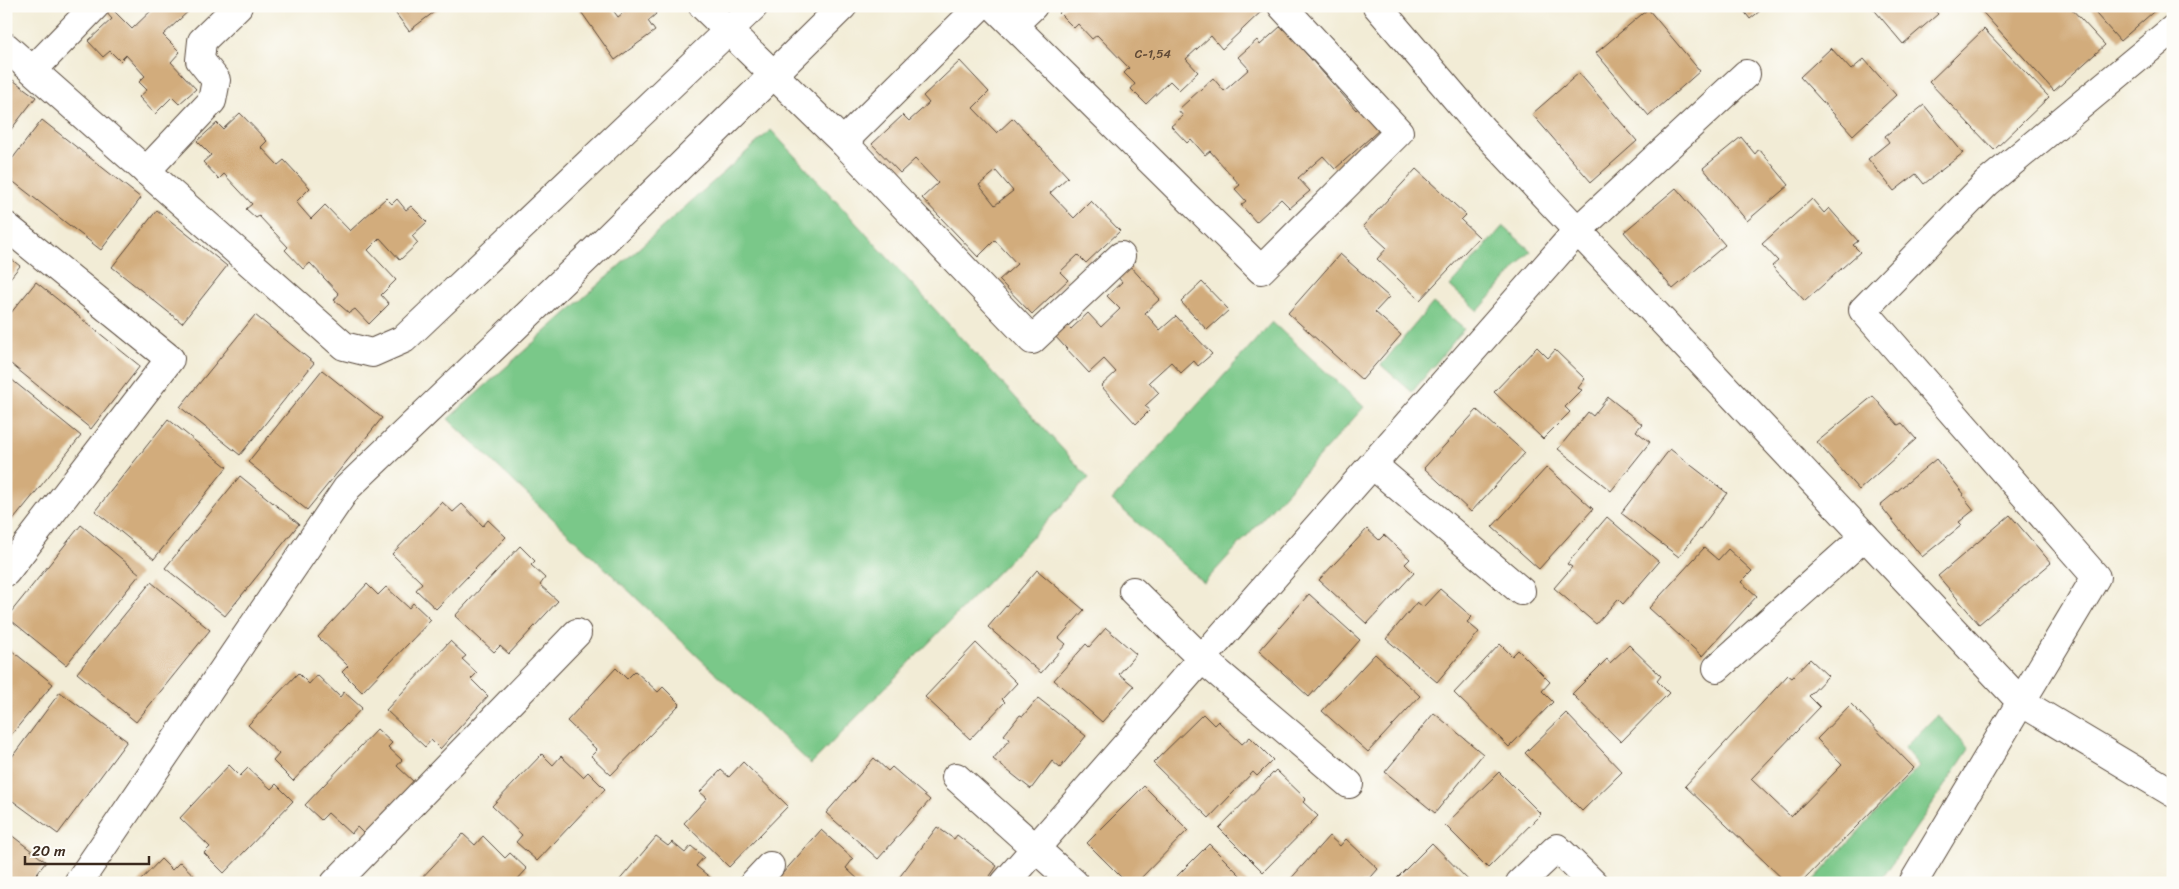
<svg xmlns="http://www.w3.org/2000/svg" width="2179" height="889" font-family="Sriracha,sans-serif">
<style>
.green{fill:#7ac889;stroke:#5a7954}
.building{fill:#d2ac7c;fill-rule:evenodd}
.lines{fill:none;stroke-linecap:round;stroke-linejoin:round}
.minor-casing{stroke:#56473a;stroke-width:30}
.minor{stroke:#fff;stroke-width:28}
.labels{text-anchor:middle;stroke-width:4.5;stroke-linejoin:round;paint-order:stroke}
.number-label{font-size:12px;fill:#614a36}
</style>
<rect width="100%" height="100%" fill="#fdfcf7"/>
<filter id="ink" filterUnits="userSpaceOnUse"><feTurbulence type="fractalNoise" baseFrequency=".02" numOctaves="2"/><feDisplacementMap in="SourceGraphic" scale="10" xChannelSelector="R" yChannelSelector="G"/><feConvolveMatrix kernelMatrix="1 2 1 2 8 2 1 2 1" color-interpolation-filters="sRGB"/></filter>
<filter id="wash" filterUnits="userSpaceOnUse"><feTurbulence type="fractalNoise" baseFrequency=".0096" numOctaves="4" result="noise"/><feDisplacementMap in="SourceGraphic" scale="20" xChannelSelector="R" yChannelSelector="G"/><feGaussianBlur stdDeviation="1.12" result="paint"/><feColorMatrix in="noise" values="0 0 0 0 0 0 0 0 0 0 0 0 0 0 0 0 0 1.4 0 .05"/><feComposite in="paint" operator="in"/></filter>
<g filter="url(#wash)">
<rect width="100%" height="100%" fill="#f2ecd6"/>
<g class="green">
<path d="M 771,130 L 1089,478 L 811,764 L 448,419 Z"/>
<path d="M 1503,226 L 1531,251 L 1478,311 L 1450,286 Z"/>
<path d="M 1433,303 L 1464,329 L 1412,392 L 1381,365 Z"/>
<path d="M 1272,322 L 1364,407 L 1204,583 L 1112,500 Z"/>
<path d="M 1937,715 L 1969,749 L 1879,883 L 1811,883 L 1919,766 L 1904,748 Z"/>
</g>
<g id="blocks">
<g class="building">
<path d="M 109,6 L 132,29 L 156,6 L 194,6 L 163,35 L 180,52 L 171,62 L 196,89 L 179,104 L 172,97 L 155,114 L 139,97 L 147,90 L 139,82 L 145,76 L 126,55 L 120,61 L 110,51 L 103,57 L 88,41 L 112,19 L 105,11 Z"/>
<path d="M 390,6 L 442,6 L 409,31 Z"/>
<path d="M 577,6 L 616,6 L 612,9 L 618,17 L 632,6 L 651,6 L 656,14 L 648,21 L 655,31 L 615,60 Z"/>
<path d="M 1066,6 L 1267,6 L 1222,49 L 1211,36 L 1186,59 L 1198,72 L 1179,90 L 1170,81 L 1146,104 L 1131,89 L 1135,84 L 1124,73 L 1129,68 L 1097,35 L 1092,39 L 1078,24 L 1074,28 L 1059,13 Z"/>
<path d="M 1740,6 L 1766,6 L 1750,19 Z"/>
<path d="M 1871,6 L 1931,6 L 1938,14 L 1903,44 Z"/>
<path d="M 1977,6 L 2069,6 L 2105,45 L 2054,91 Z"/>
<path d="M 2089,6 L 2160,6 L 2120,41 Z"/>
<path d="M 1648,9 L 1700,71 L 1649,116 L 1596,53 Z"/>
<path d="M 1281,26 L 1285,31 L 1290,26 L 1307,45 L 1302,49 L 1356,110 L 1361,106 L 1380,129 L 1335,169 L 1323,156 L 1298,178 L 1310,191 L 1290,208 L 1281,199 L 1256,222 L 1241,205 L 1246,201 L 1235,189 L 1240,185 L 1210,151 L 1205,155 L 1191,139 L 1187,143 L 1171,126 L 1183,116 L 1178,110 L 1213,78 L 1224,91 L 1249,69 L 1238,57 L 1257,40 L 1260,45 Z"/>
<path d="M 1984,29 L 2049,97 L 1994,150 L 1929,82 Z"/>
<path d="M 1831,48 L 1851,70 L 1864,59 L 1896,95 L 1853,135 L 1800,77 Z"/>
<path d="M 960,61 L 989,92 L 973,108 L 997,133 L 1013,118 L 1068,177 L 1050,193 L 1074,218 L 1091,201 L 1120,231 L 1086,263 L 1078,255 L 1060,272 L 1068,280 L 1032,314 L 999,280 L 1017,264 L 995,240 L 978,257 L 922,198 L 938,183 L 915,159 L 900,173 L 872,144 L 903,115 L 909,121 L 929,103 L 923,96 ZM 996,171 L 1013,191 L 995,205 L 979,185 Z"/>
<path d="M 1579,73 L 1637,141 L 1591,182 L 1532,114 Z"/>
<path d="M 6,75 L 36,97 L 6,136 Z"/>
<path d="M 1924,105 L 1963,153 L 1924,184 L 1916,174 L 1894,191 L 1868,159 L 1889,142 L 1885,136 Z"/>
<path d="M 240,113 L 267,141 L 261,147 L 278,165 L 284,160 L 310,188 L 296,202 L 311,219 L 325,205 L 350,231 L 386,198 L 392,204 L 397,199 L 406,210 L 411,206 L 427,222 L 412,236 L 418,243 L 400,260 L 380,238 L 368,250 L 396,280 L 381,295 L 389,304 L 369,324 L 355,309 L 349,313 L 334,300 L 339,294 L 310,263 L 303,269 L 285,250 L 288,247 L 259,216 L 256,218 L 246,209 L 252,204 L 224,174 L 219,179 L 203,162 L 211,155 L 197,141 L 217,123 L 223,129 Z"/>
<path d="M 42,120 L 141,198 L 101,250 L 6,176 L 6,167 Z"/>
<path d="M 1741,137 L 1755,154 L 1759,149 L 1789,185 L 1747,221 L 1703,168 Z"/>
<path d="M 1416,169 L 1466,215 L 1461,220 L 1479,237 L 1420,300 L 1377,259 L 1387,248 L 1363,226 Z"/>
<path d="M 1676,188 L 1725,245 L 1673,289 L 1624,232 Z"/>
<path d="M 1812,199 L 1824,213 L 1829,208 L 1858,241 L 1853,245 L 1860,252 L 1805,301 L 1772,266 L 1778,261 L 1762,244 Z"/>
<path d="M 157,210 L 227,266 L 182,323 L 112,267 Z"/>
<path d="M 1340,254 L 1389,297 L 1375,312 L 1401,335 L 1362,380 L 1288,313 Z"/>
<path d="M 6,255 L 20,266 L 6,283 Z"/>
<path d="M 1129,265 L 1160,299 L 1145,313 L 1160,330 L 1176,316 L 1212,354 L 1198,366 L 1194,361 L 1181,373 L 1171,362 L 1149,382 L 1159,393 L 1145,406 L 1150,410 L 1136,424 L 1101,386 L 1116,372 L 1104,359 L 1089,373 L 1054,335 L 1066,324 L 1071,329 L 1088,313 L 1101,327 L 1120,309 L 1107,296 L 1122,282 L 1117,276 Z"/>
<path d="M 36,282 L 140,366 L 91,429 L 6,360 L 6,319 Z"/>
<path d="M 1202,282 L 1229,310 L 1207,330 L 1181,302 Z"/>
<path d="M 255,315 L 314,363 L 240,455 L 180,407 Z"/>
<path d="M 1537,347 L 1548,358 L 1555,350 L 1585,379 L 1578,388 L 1582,390 L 1565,407 L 1570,412 L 1543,439 L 1494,392 Z"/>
<path d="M 322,370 L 382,418 L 307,510 L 248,462 Z"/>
<path d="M 6,375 L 81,436 L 6,529 Z"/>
<path d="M 1873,396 L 1898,425 L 1902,423 L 1916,439 L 1859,490 L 1817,442 Z"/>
<path d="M 1608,397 L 1642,424 L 1636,431 L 1650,442 L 1611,491 L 1558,449 L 1588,412 L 1593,416 Z"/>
<path d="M 1477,410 L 1525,453 L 1471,512 L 1424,468 Z"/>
<path d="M 168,419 L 227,467 L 154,559 L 95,511 Z"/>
<path d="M 1670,449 L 1727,493 L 1679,557 L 1621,513 Z"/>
<path d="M 1936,459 L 1964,494 L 1962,495 L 1974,510 L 1959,522 L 1962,525 L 1922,557 L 1880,505 Z"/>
<path d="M 1547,467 L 1593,509 L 1539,569 L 1492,527 Z"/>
<path d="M 240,476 L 299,524 L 225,616 L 165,568 Z"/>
<path d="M 442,502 L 453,512 L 462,504 L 483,526 L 488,520 L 506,537 L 436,609 L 416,590 L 422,583 L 392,554 Z"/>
<path d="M 2010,515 L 2051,563 L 1979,624 L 1938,576 Z"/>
<path d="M 1607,517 L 1659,562 L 1623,604 L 1618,599 L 1596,624 L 1554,588 L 1572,567 L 1567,564 Z"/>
<path d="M 81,525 L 140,574 L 66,665 L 7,617 Z"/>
<path d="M 1367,529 L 1379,540 L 1384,535 L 1410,559 L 1405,564 L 1414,573 L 1367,624 L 1319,580 Z"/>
<path d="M 520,546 L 535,561 L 531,565 L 545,578 L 540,585 L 558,601 L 509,654 L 500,646 L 494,652 L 455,616 Z"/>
<path d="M 1704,548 L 1718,560 L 1728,549 L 1752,571 L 1741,582 L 1757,596 L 1702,656 L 1649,608 Z"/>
<path d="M 1037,570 L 1084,610 L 1059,638 L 1066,644 L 1041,673 L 988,627 Z"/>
<path d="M 151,582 L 210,630 L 136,722 L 77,673 Z"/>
<path d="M 367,584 L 378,595 L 386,587 L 409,608 L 413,603 L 431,620 L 362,692 L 342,672 L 348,666 L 318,637 Z"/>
<path d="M 1440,589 L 1472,617 L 1467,622 L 1479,632 L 1437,682 L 1386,639 L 1417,602 L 1423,607 Z"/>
<path d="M 1309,594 L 1360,640 L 1309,697 L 1259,651 Z"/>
<path d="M 1106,628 L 1136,654 L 1119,674 L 1134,686 L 1102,722 L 1054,680 L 1086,644 L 1089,647 Z"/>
<path d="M 450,641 L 466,656 L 462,659 L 477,673 L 471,679 L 488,696 L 440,749 L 431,740 L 425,747 L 386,710 Z"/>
<path d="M 976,643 L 1017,683 L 1002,699 L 1005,702 L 970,739 L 925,697 Z"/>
<path d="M 1500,644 L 1512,656 L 1518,650 L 1550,682 L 1542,691 L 1553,702 L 1509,747 L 1454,693 Z"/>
<path d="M 1629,645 L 1661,676 L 1657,681 L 1669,693 L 1621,742 L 1572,694 L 1607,659 L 1610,663 Z"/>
<path d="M 6,646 L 53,684 L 6,741 Z"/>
<path d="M 1375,654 L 1420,696 L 1368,752 L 1322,711 Z"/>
<path d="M 1810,659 L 1828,676 L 1809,696 L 1820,707 L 1751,779 L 1791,817 L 1842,765 L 1817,739 L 1851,704 L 1914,768 L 1801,883 L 1787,883 L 1685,786 L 1788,675 L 1792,678 Z"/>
<path d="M 616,668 L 627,679 L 635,671 L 658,692 L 663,687 L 680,704 L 611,775 L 591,756 L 597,750 L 567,721 Z"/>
<path d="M 298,673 L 309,684 L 317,675 L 340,697 L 344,692 L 362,708 L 293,781 L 273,761 L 279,754 L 248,725 Z"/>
<path d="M 60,692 L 127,741 L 58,834 L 6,796 L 6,765 Z"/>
<path d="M 1038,698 L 1086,736 L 1060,768 L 1052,761 L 1031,789 L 993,759 L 1010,739 L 1004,735 L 1020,715 L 1023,716 Z"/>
<path d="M 1434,713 L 1483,754 L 1435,813 L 1385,772 Z"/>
<path d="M 1566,713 L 1622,772 L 1582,811 L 1525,753 Z"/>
<path d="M 1203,714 L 1214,725 L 1218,721 L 1242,744 L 1250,737 L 1273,760 L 1257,776 L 1253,772 L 1209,818 L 1153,763 Z"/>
<path d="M 377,729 L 392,743 L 388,747 L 402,760 L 397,766 L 415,783 L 366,836 L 357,827 L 351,834 L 328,813 L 321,820 L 305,805 Z"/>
<path d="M 542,754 L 553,765 L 561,756 L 583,777 L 588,772 L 605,789 L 537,861 L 516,842 L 522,835 L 492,806 Z"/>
<path d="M 874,758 L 888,771 L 892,767 L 930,800 L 878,859 L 826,813 Z"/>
<path d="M 743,762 L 788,806 L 729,867 L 684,823 L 707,798 L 700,792 L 721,770 L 729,777 Z"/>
<path d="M 229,765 L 240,776 L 248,768 L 271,789 L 276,784 L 293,801 L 224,873 L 204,853 L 210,847 L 180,818 Z"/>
<path d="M 1276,770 L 1306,799 L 1303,802 L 1318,816 L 1263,872 L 1219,828 Z"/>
<path d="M 1499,772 L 1541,814 L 1488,868 L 1445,825 Z"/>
<path d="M 1144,786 L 1188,830 L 1136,883 L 1127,883 L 1087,843 Z"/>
<path d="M 937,827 L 954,839 L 957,835 L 997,866 L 985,883 L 895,883 Z"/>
<path d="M 821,830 L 853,859 L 846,868 L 862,883 L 774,883 Z"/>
<path d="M 6,831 L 46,862 L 29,883 L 6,883 Z"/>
<path d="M 463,834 L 475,845 L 483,836 L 505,858 L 510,853 L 527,869 L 514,883 L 417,883 Z"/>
<path d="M 1329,836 L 1340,846 L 1346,839 L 1378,869 L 1366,883 L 1287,883 Z"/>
<path d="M 656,837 L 668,846 L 672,842 L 685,853 L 691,846 L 704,857 L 696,866 L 717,883 L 617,883 Z"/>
<path d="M 1432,843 L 1471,883 L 1392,883 Z"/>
<path d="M 1209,844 L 1248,883 L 1170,883 Z"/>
<path d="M 161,859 L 172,870 L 180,862 L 202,883 L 138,883 Z"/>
</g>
</g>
</g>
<g filter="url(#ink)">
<use href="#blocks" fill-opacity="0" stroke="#56473a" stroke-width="1"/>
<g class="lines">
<g class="minor-casing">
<g id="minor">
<path d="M 703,6 L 843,142 L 1032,340 L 1121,256"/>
<path d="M 994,6 L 1261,270 L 1399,132 L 1282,6"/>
<path d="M 1377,6 L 1482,129 L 2021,702 L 1913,883"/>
<path d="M 1014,24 L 1033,6"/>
<path d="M 2173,29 L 1987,183 L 1863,310 L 2096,577 L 2021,702 L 2173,793"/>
<path d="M 6,47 L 344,346 L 372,353 L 404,339 L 754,6"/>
<path d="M 33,70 L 95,6"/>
<path d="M 843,142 L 980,6"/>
<path d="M 146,171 L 212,101 L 216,80 L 200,60 L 202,41 L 238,6"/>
<path d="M 6,226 L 170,359 L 6,572"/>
<path d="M 1373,465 L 1521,591"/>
<path d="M 1133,591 L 1201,658 L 1349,784"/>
<path d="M 1717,668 L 1865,536"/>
<path d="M 956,777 L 1074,883"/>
<path d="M 78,883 L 347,488 L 590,255 L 843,6"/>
<path d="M 335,883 L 577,633"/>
<path d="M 754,883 L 770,866"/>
<path d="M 1005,883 L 1578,230 L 1746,74"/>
<path d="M 1520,883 L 1557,848 L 1593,883"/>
</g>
</g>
<use href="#minor" class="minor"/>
</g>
</g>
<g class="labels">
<g class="number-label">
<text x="1153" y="58">C-1,54</text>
</g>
</g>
<rect width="2179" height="889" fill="none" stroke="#fdfcf7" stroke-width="25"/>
<path d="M25 856v8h124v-8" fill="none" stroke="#3b2a1e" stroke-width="2.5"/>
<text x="32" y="856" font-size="15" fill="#3b2a1e" stroke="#fdfcf7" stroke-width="4" paint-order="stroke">20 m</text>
</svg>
